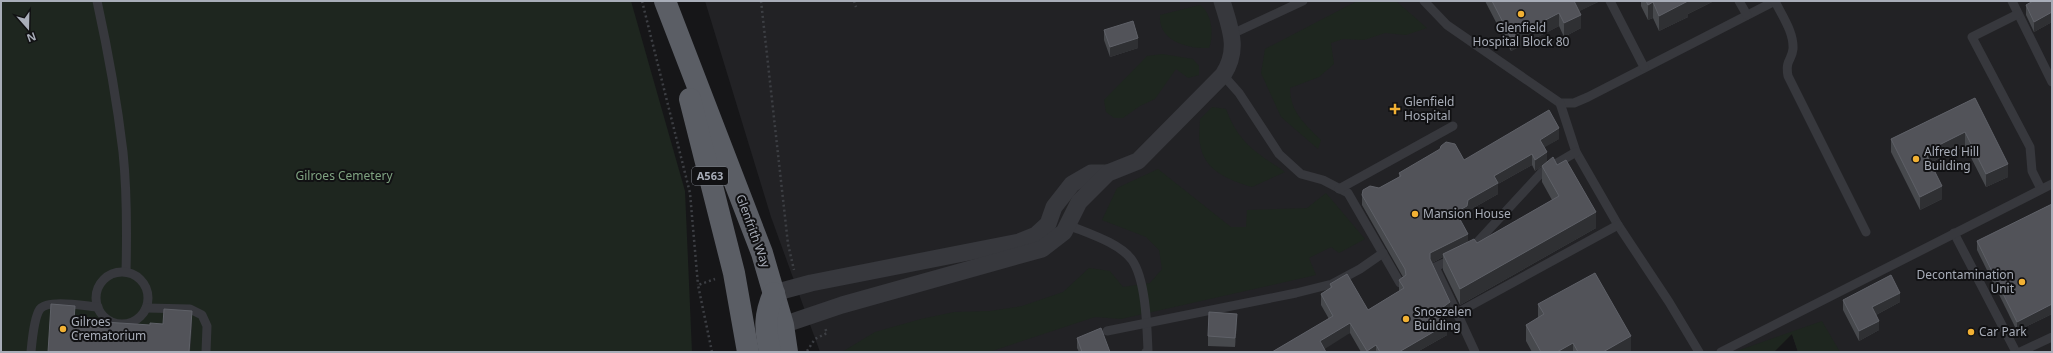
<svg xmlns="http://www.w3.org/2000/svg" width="2053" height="353" font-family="'Noto Sans',sans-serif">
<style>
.built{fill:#222225}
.green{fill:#1e261f}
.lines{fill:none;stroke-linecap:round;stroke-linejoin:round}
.path{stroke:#3d3f44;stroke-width:2.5;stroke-dasharray:2 3;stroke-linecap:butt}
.service{stroke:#37383d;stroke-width:9}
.minor{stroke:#37383d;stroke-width:17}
.trunk{stroke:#5b5e65;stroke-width:22}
.wall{fill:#47494d;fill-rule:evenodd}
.shaded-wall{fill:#2f3033}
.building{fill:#525359;stroke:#5f6168}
.poi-dot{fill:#f2b134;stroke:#111113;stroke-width:1.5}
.labels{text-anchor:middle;stroke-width:4;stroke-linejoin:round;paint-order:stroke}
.shield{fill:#111113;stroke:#7b7e86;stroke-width:1}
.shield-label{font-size:11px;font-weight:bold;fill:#a8adb8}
.poi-label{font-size:12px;fill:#a8adb8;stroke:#111113;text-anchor:start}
.park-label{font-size:12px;fill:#7fa381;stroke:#111113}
.street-label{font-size:12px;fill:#a8adb8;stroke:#111113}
</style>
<rect width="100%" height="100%" fill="#161618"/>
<path class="built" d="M 705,1 L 2052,1 L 2052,352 L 1798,352 L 1792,334 L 1758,352 L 820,352 L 771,217 Z"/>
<g class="green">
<path d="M 1,1 L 631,1 L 685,191 L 692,352 L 1,352 Z"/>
<path d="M 1357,1 L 1396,1 L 1427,28 L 1406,35 L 1385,33 L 1364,40 L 1343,39 L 1331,43 L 1334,64 L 1319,77 L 1290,88 C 1290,112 1305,124 1321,140 L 1318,149 L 1281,117 L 1261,73 L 1265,49 Z"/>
<path d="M 1200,5 C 1212,13 1214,35 1209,48 C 1187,49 1158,41 1160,15 Z"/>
<path d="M 1162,54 L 1193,59 L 1199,66 L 1199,75 L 1188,78 L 1176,69 L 1155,99 L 1140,106 L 1123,118 L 1114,118 L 1106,112 L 1104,100 L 1147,56 Z"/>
<path d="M 1212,107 L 1226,109 C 1239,144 1256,152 1285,172 L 1252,187 C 1229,180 1204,171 1200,144 C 1198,136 1200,127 1200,119 Z"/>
<path d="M 1158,169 L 1231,227 L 1246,227 L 1247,210 L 1307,208 L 1326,193 L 1365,239 L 1339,253 L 1331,247 L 1309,258 L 1316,275 L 1121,319 L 1095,317 L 989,352 L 842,352 L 875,332 L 921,319 L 954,312 L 990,311 L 1022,306 L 1063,292 L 1089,268 L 1110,271 L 1123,287 L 1150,283 L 1162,269 L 1159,250 L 1146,237 L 1102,220 L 1117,188 Z"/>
<path d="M 1822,321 L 1840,352 L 1798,352 L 1792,334 L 1774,352 L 1734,352 Z"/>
</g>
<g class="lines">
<g class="path">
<path d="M 642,1 L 690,193 L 698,285"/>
<path d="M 761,1 L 788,244 L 794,270"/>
<path d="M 854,1 L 856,7"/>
<path d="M 807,351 L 815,339 L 827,333 L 825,328"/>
<path d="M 712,352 L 698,285 L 715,279"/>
</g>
<g class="service">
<path d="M 97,1 C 108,51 117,101 123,152 C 127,191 127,232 126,272"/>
<path d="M 1424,1 L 1447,25 L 1560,103 L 1574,103 L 1588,97 L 1775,1"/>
<path d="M 1610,1 L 1644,67"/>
<path d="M 1739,1 L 1747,15"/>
<path d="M 1775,1 C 1782,16 1794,32 1793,49 C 1792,60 1785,60 1788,76 L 1866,232"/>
<path d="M 2012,1 L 2052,82"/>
<path d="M 2018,14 L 1972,37 L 2030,147 L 2032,171 L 2041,189"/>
<path d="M 1232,34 L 1303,1"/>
<path d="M 1223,75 L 1239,93 L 1279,154 L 1301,174 L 1323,180 L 1348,193 L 1400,283"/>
<path d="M 1560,103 L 1576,152 L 1618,225 L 1669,302 L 1699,352"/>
<path d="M 1339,189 L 1453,126"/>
<path d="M 1068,225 C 1087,233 1120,243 1132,260 C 1146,280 1147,327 1148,351 L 1146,352"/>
<path d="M 1954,233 L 2016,352"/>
<path d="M 1471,249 L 1542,172 L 1576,152"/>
<path d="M 1453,259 L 1435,267 L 1457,313"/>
<circle cx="122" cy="298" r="26"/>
<path d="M 146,308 L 190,309 L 202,315 L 207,326 L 206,352"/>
<path d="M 1107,331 L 1296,293 L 1332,284 L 1360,269 L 1383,253"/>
<path d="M 31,352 C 32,341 34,317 40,309 C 48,299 85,306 98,307"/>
<path d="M 1475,352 L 1457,313 L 1618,225"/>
<path d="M 1721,352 L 2052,184"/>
<path d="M 2020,352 L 2052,337"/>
</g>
<g class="minor">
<path d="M 774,293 L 811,283 L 1019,242 L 1036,235 L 1048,224 L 1054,207 L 1072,184 L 1091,173 L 1108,173"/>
<path d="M 783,325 L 842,305 L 1042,249 L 1064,232 L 1079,202 L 1108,173 L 1138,161 L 1223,75 C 1240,49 1230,28 1222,1"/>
</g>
<g class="trunk">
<path d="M 665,1 L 762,253 L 783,325 L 787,352"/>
<path d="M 690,99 L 734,273 L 748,352"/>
<path d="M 770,352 C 765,328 764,316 774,293"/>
</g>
</g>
<g class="wall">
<path d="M 1485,1 L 1598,1 L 1598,2 L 1579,11 L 1581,28 L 1564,37 L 1559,26 L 1511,51 Z"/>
<path d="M 1641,1 L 1714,1 L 1688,14 L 1688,17 L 1659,31 L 1653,18 L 1648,20 L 1641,6 Z"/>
<path d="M 2052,1 L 2052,22 L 2034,32 L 2026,15 L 2026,5 Z"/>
<path d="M 1104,30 L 1138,48 L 1110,57 L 1104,40 Z"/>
<path d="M 1975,98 L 2008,177 L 1986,187 L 1965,146 L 1930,163 L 1942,199 L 1920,210 L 1891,152 L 1891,139 Z"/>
<path d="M 1559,139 L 1544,147 L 1547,162 L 1596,228 L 1460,305 L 1443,270 L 1443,257 L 1432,263 L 1450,312 L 1443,318 L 1447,335 L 1417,352 L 1361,352 L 1350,333 L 1272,352 L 1329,319 L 1321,305 L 1321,294 L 1330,288 L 1330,284 L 1368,310 L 1399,291 L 1399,280 L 1403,277 L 1362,205 L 1362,195 L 1379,188 L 1399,177 L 1399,173 L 1464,160 ZM 1532,165 L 1535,171 L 1542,166 L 1542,182 L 1552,200 L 1477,243 L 1468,242 L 1460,220 L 1467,216 L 1468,211 L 1498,194 L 1498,184 Z"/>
<path d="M 2052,204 L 2052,314 L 2017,331 L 1977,250 L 1977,241 Z"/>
<path d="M 1843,300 L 1900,302 L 1876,315 L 1879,330 L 1859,341 L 1843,310 Z"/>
<path d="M 1538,304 L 1631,352 L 1532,352 L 1526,341 L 1526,325 L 1538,318 Z"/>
<path d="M 1237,323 L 1235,347 L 1208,346 L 1208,336 Z"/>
<path d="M 1077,338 L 1110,352 L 1079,352 L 1077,348 Z"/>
</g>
<g class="shaded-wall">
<path d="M 1574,1 L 1598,1 L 1598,2 L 1574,14 Z"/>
<path d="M 1687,1 L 1714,1 L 1688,14 L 1688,17 L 1659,31 L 1659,16 Z"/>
<path d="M 1653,2 L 1653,18 L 1648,20 L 1648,5 Z"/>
<path d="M 2052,12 L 2052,22 L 2034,32 L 2034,22 Z"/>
<path d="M 1559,13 L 1559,26 L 1511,51 L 1511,38 Z"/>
<path d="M 1581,15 L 1581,28 L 1564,37 L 1564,23 Z"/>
<path d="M 1138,38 L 1138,48 L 1110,57 L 1110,47 Z"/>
<path d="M 1559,128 L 1559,139 L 1540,150 L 1540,140 Z"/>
<path d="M 1965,132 L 1965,146 L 1925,165 L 1925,152 Z"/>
<path d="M 1547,152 L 1547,162 L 1535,171 L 1535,160 Z"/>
<path d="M 1532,154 L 1532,165 L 1498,184 L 1498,194 L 1468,211 L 1467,216 L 1456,222 L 1456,212 L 1494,176 Z"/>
<path d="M 2008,164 L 2008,177 L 1986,187 L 1986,174 Z"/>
<path d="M 1942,186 L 1942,199 L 1920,210 L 1920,197 Z"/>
<path d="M 1596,212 L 1596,228 L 1460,305 L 1460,289 Z"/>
<path d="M 1468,234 L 1468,244 L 1443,254 L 1443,257 L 1430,264 L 1430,253 Z"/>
<path d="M 1900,293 L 1900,302 L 1872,317 L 1872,307 Z"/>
<path d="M 1450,302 L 1450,312 L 1439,321 L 1439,310 Z"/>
<path d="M 2052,304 L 2052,314 L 2017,331 L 2017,322 Z"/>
<path d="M 192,311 L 192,327 L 190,352 L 189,352 Z"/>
<path d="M 1237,314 L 1237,323 L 1235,347 L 1235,338 Z"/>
<path d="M 1879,321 L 1879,330 L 1859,341 L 1859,331 Z"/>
<path d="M 1350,323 L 1350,333 L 1320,352 L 1320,341 Z"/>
<path d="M 1447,324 L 1447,335 L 1417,352 L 1399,352 Z"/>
<path d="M 1631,336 L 1631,352 L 1603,352 Z"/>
<path d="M 1573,343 L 1573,352 L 1557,352 Z"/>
<path d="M 1376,345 L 1376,352 L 1367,352 L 1367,351 Z"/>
</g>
<g class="building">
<path d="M 1492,1 L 1574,1 L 1581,15 L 1564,23 L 1559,13 L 1511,38 Z"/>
<path d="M 1646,1 L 1688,1 L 1659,16 L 1653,2 L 1648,5 Z"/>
<path d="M 2033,1 L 2052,1 L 2052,12 L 2034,22 L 2026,5 Z"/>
<path d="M 1133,21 L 1138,38 L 1110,47 L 1104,30 Z"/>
<path d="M 1975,98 L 2008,164 L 1986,174 L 1965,132 L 1925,152 L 1942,186 L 1920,197 L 1891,139 Z"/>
<path d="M 1549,110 L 1559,128 L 1540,140 L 1547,152 L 1535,160 L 1532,154 L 1494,176 L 1498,183 L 1468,200 L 1467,206 L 1456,212 L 1468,234 L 1430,253 L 1430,259 L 1450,302 L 1439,310 L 1447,324 L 1399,352 L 1380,352 L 1376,345 L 1367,351 L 1350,323 L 1320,341 L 1326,352 L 1272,352 L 1333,316 L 1321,294 L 1332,287 L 1330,284 L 1347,274 L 1368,310 L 1404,288 L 1399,280 L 1406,275 L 1405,269 L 1362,195 L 1363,190 L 1370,186 L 1379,188 L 1401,176 L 1399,173 L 1440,149 L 1441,146 L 1446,142 L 1455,144 L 1464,160 Z"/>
<path d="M 1553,157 L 1557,165 L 1566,160 L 1596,212 L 1460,289 L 1443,254 L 1474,239 L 1477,243 L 1559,196 L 1542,166 Z"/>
<path d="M 2052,204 L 2052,304 L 2017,322 L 1977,241 Z"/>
<path d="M 1595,273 L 1631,336 L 1603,352 L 1578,352 L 1573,343 L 1557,352 L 1541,352 L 1526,325 L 1544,314 L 1538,304 Z"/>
<path d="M 1891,275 L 1900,293 L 1872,307 L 1879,321 L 1859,331 L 1843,300 Z"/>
<path d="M 51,304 L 75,306 L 74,320 L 150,325 L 150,323 L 163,324 L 164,309 L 192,311 L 189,352 L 48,352 Z"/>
<path d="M 1209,312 L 1237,314 L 1235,338 L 1208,336 Z"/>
<path d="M 1101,328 L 1110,352 L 1082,352 L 1077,338 Z"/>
</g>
<g class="poi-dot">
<circle cx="1521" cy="14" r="4"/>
<path d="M1393 103h4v4h4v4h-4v4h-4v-4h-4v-4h4z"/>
<circle cx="1916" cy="159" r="4"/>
<circle cx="1415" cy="214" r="4"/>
<circle cx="2022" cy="282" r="4"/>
<circle cx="1406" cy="319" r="4"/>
<circle cx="63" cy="329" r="4"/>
<circle cx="1971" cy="332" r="4"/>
</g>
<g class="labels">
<rect class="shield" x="692" y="167" width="36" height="18" rx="3"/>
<g class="shield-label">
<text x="710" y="180">A563</text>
</g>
<g class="poi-label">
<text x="1521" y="32" text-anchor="middle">Glenfield<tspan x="1521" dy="14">Hospital Block 80</tspan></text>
<text x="1404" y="106">Glenfield<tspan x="1404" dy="14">Hospital</tspan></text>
<text x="1924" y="156">Alfred Hill<tspan x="1924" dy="14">Building</tspan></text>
<text x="1423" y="218">Mansion House</text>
<text x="2014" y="279" text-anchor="end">Decontamination<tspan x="2014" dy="14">Unit</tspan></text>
<text x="1414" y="316">Snoezelen<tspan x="1414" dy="14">Building</tspan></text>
<text x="71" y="326">Gilroes<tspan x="71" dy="14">Crematorium</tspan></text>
<text x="1979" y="336">Car Park</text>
</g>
<g class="park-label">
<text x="344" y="180">Gilroes Cemetery</text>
</g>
<g class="street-label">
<text transform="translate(753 231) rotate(70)" y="4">Glenfrith Way</text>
</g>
</g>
<rect width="2053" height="353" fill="none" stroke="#a8adb8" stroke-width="4"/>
<g transform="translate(28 28) rotate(160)" stroke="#111113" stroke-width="3" paint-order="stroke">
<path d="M0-3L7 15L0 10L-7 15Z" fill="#a8adb8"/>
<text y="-6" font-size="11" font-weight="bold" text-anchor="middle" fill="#a8adb8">N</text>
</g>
</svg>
